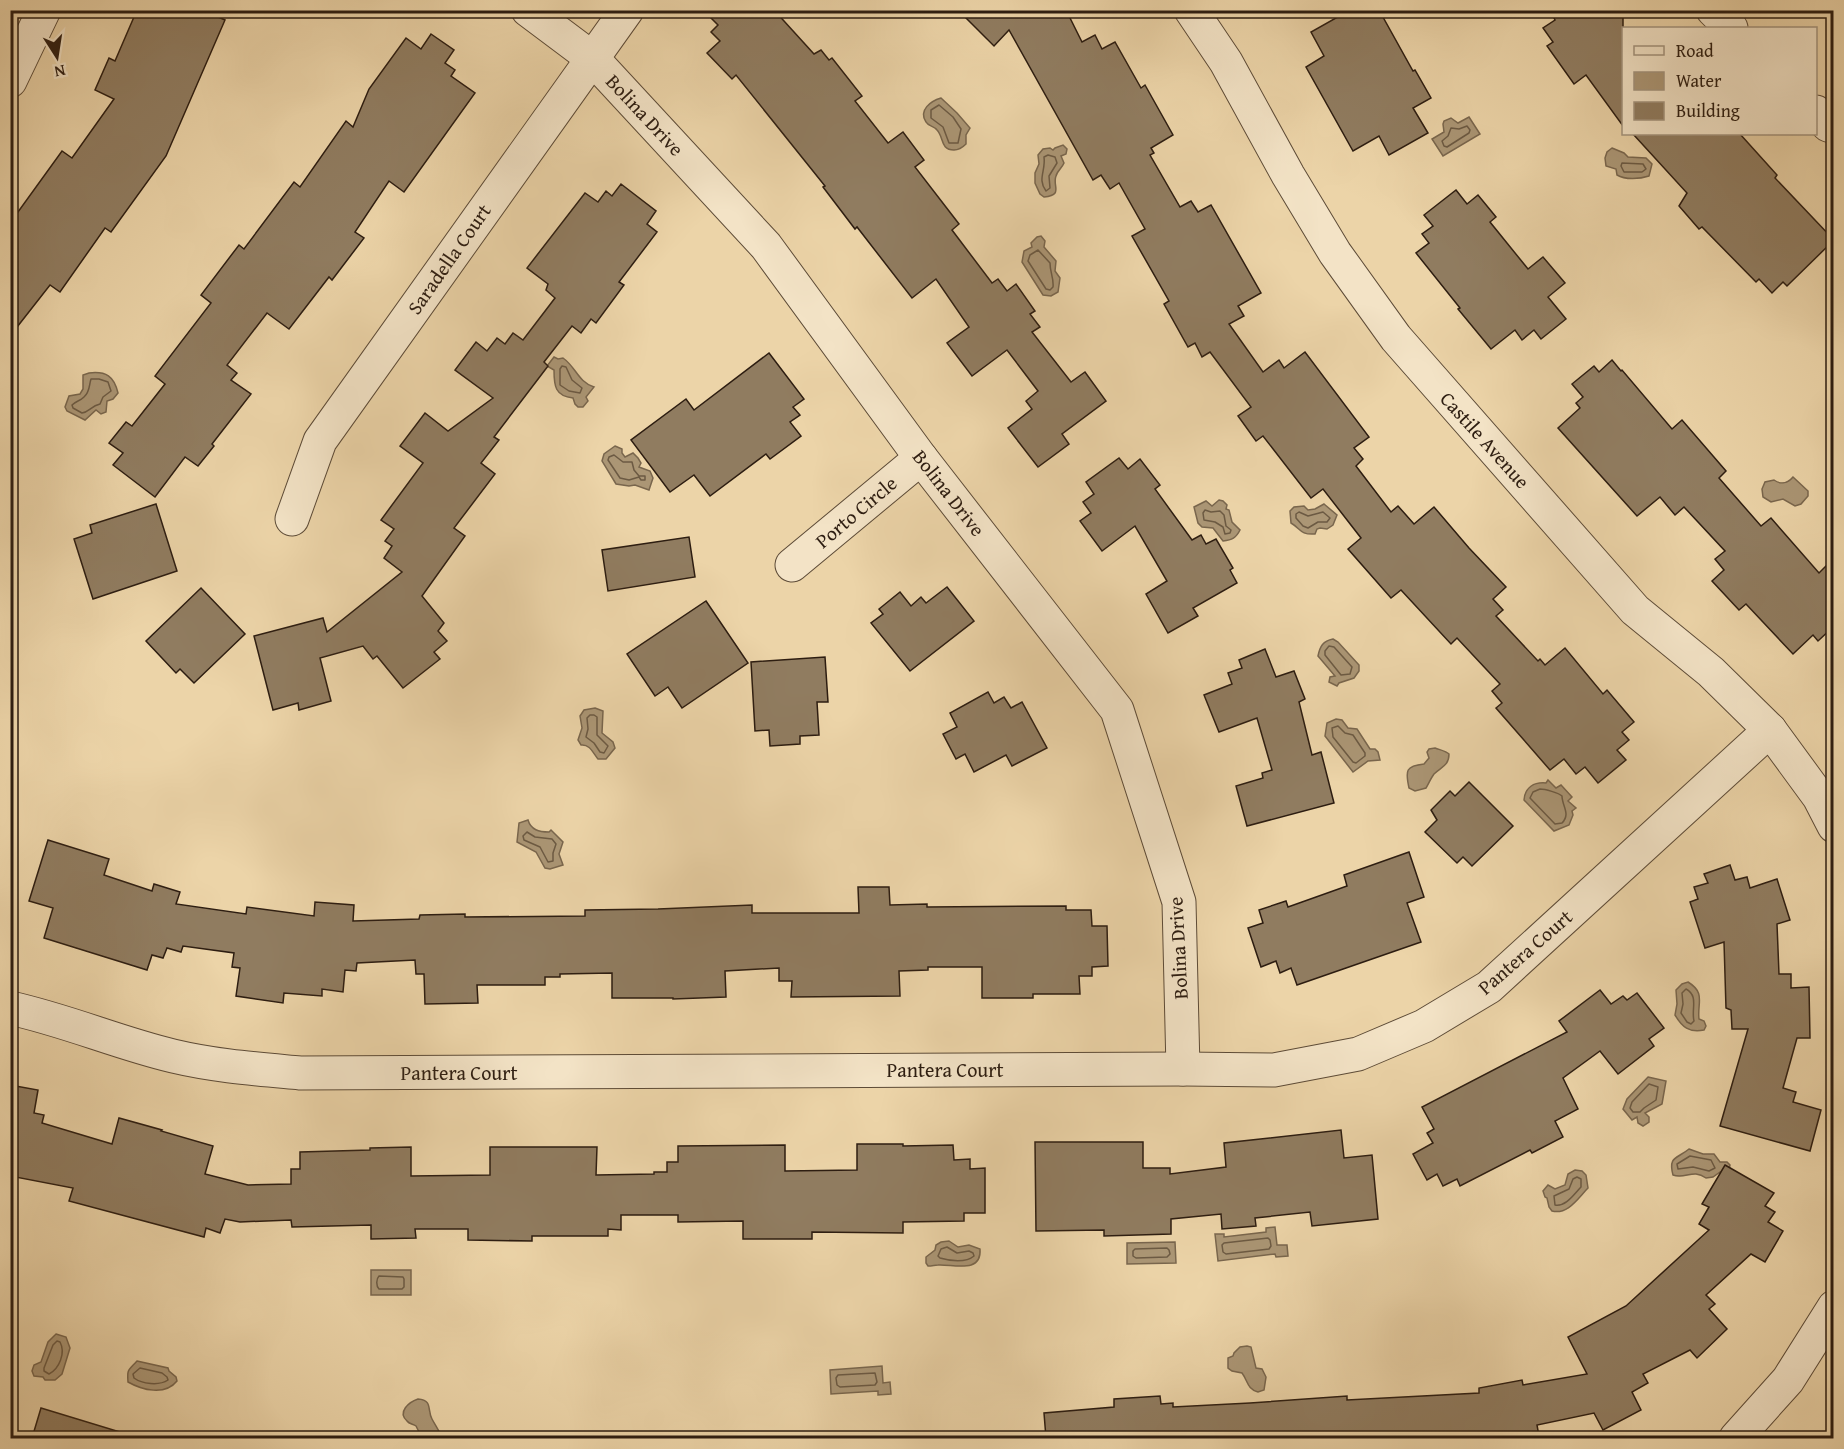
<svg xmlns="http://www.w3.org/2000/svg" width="1844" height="1449" font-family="'Gentium Book Plus',serif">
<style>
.water{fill:#ab9675;stroke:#79664d;stroke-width:1.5}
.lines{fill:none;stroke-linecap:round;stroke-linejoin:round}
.shore{stroke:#6c5a43;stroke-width:1.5}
.building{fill:#907c60;stroke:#2d1d11;stroke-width:1.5}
.street-casing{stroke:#5d4b37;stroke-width:35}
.street{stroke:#f3e3c6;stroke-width:33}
.labels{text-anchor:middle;stroke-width:6;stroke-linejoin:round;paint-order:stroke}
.street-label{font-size:20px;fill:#2d1d11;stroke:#f3e3c6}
</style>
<rect width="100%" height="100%" fill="#ecd4a8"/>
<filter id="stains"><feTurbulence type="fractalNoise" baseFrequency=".00333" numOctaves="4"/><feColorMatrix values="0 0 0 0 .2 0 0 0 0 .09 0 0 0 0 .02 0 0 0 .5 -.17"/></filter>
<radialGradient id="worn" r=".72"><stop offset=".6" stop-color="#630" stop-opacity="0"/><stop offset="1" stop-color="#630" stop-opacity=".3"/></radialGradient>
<g class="water">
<path d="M 941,98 L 957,113 L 970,128 L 966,135 L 966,144 C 962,148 959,150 954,150 C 940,150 944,137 937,130 C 934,126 928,126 926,122 C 918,110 931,101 941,98 Z"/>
<path d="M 1469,117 L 1480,134 L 1443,156 L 1432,139 L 1444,132 L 1443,124 L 1444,121 L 1451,118 L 1458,123 Z"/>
<path d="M 1063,145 L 1067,149 L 1066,154 L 1061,156 L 1064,163 C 1062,168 1057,171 1056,176 C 1052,186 1064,195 1044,197 L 1040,194 L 1035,183 L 1035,173 L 1039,164 L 1038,155 L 1043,149 L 1050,148 L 1053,150 L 1055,148 Z"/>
<path d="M 1612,148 L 1624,153 L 1628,157 L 1646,158 L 1652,164 L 1649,176 C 1640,179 1625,180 1617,175 L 1616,169 L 1606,166 L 1605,158 L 1607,152 Z"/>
<path d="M 1041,236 L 1045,241 L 1044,247 L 1056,261 L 1055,271 L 1060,278 L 1058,292 L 1051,296 L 1043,295 L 1022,262 L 1024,251 L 1032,247 L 1031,243 L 1037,237 Z"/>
<path d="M 554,357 L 558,359 L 563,358 C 576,367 578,382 594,387 L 586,397 L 588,401 L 583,407 L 578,407 L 575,404 L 573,398 C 555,396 554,386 554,370 L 547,366 Z"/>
<path d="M 89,373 C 106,371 114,376 118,393 L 113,399 L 107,401 L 106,412 L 101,414 L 96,410 L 85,420 L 67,411 L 65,407 L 69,396 L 80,394 L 83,389 L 83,375 Z"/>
<path d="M 615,446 L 622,449 L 622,453 L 625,457 L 633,453 L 638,458 L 641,463 L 639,467 L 650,471 L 653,478 L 649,490 L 635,485 L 629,486 L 616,484 L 602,461 L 604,454 Z"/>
<path d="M 1793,477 L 1808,491 L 1808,496 L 1801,504 L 1795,506 L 1783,499 L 1771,502 L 1763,497 L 1762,489 L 1765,482 L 1774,480 C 1781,485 1788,483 1793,477 Z"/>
<path d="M 1219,500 L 1223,501 L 1227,505 L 1226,509 L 1229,510 L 1232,522 L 1240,530 C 1236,538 1232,540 1223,541 L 1213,528 L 1202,527 L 1198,523 L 1194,507 L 1206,501 L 1212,506 Z"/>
<path d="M 1324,504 L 1337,515 L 1333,525 L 1327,529 L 1320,528 L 1317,529 L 1315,534 C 1300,535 1301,529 1291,523 L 1290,511 L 1294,507 L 1304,506 L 1308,510 L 1315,509 Z"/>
<path d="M 1333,639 L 1338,642 L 1359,665 L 1359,671 L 1354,678 L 1339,683 L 1337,686 L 1329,682 L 1330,677 L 1335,676 L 1318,656 C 1320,646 1323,641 1333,639 Z"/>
<path d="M 595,708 L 603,711 L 602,733 L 613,742 L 615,748 L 606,759 L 598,759 C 593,753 590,744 581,745 L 578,740 L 582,728 L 580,716 L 584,710 Z"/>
<path d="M 1336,719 L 1342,720 L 1348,728 L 1357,729 L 1370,749 L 1375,749 L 1378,752 L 1380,760 L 1368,761 L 1353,772 L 1325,736 L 1327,723 Z"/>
<path d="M 1435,748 C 1440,750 1446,751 1449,754 C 1449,766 1441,767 1434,774 C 1431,778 1429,783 1426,788 L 1415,791 L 1409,788 C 1405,770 1406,766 1424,764 L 1429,758 L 1427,752 L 1429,749 Z"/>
<path d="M 1548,780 L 1556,788 L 1561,785 L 1572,797 L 1568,801 L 1576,808 L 1572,811 L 1573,815 L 1569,825 L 1554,831 L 1524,800 C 1525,787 1534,782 1546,783 Z"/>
<path d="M 528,820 C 531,830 539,832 549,832 L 551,830 L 563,842 L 559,854 L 563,865 L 550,869 L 545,868 L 536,852 L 517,842 L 519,823 Z"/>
<path d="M 1688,982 C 1706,993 1697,1003 1699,1019 L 1704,1021 L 1706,1026 L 1704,1030 C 1689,1033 1682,1027 1675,1015 L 1677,1004 L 1676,990 L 1682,984 Z"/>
<path d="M 1648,1077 L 1666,1081 L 1662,1104 L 1645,1113 L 1649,1117 L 1649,1122 L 1643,1126 L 1638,1123 L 1637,1117 L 1632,1120 L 1623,1109 L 1627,1099 Z"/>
<path d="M 1689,1149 L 1703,1154 L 1714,1154 L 1720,1162 L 1727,1162 L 1730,1165 L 1729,1170 L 1723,1173 L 1720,1172 L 1713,1177 L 1706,1178 C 1693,1168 1685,1180 1673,1175 C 1668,1156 1677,1159 1689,1149 Z"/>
<path d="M 1575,1170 L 1582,1171 L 1586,1175 L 1588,1188 C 1578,1198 1568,1215 1552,1211 L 1549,1207 L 1547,1198 L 1545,1197 L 1543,1191 L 1548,1185 L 1555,1189 L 1565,1185 L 1568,1174 Z"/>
<path d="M 1275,1227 L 1277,1245 L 1287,1245 L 1288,1256 L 1276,1257 L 1275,1254 L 1218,1261 L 1215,1234 L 1224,1234 L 1224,1237 L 1266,1232 L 1266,1228 Z"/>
<path d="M 949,1241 L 958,1247 L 969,1245 L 980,1249 C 982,1274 953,1264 938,1265 C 935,1265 932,1266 928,1266 L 926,1263 L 926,1257 L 935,1250 L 936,1245 L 941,1242 Z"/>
<path d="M 1175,1242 L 1176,1263 L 1127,1264 L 1127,1243 Z"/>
<rect x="371" y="1270" width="40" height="25"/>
<path d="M 56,1334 L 66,1337 L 70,1348 L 62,1374 L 55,1380 L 45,1380 L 43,1377 L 34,1376 L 32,1371 L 34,1365 L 41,1362 L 48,1342 Z"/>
<path d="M 1247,1346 L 1251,1347 L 1256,1368 L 1262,1369 L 1266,1377 L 1264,1390 L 1258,1392 C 1247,1389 1248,1381 1242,1373 L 1232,1371 L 1228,1368 L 1228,1358 L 1233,1356 L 1234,1353 L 1240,1347 Z"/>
<path d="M 137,1361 L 168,1368 L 169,1371 L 176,1377 L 177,1381 C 165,1396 142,1390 128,1382 C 127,1369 128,1371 137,1361 Z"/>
<path d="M 882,1366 L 883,1383 L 890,1382 L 891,1394 L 878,1395 L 878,1391 L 831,1394 L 830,1370 Z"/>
<path d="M 418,1399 C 433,1400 427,1410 432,1419 C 435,1425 438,1428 440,1434 L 439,1438 L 422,1438 L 416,1426 C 413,1424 409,1424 407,1421 C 397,1412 409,1402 418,1399 Z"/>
</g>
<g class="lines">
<g class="shore">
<path d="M 939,105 L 953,117 L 961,129 L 958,143 L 949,143 L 943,127 L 931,118 L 931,110 Z"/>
<path d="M 1467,126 L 1470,130 L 1469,133 L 1447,147 L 1444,146 L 1442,141 L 1448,136 L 1451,128 L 1459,129 Z"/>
<path d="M 1048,155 L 1055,157 L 1057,163 L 1049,176 L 1050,188 L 1046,191 C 1037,179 1046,171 1044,157 Z"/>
<path d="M 1622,163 L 1643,164 L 1646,169 L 1642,172 L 1624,172 L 1621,166 Z"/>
<path d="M 1038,250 L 1050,263 C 1050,273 1054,278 1053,287 L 1050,290 L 1046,289 L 1028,261 L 1030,255 Z"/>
<path d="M 562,366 L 566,367 L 572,380 L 582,388 L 580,393 L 569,391 L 560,385 L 560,369 Z"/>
<path d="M 91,379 L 99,379 L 108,382 L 111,391 L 103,397 L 100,404 C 91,406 89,412 82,413 L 73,408 L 72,405 C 76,401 80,401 84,397 C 90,392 89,385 91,379 Z"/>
<path d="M 614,455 L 623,462 L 632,462 L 634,470 L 639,476 L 645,476 L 645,480 L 641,480 L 639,477 L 629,480 L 620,478 L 608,460 L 609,457 Z"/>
<path d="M 1205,510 L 1211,512 L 1220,511 L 1224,515 L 1226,526 L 1231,530 L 1230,533 L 1225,534 L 1223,527 L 1215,522 L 1204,520 L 1203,513 Z"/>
<path d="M 1299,512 L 1308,516 L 1323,512 L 1330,518 L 1327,522 L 1318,522 L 1308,528 L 1303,526 L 1296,518 L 1296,514 Z"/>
<path d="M 1329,646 L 1334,647 L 1352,667 L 1350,674 L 1341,675 L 1325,655 L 1325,651 Z"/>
<path d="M 590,715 L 594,715 L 597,717 L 597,735 L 608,746 L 604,753 L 600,752 L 594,743 L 586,737 L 588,729 L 587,718 Z"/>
<path d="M 1338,726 L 1345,733 L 1353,735 L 1365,753 L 1365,756 L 1356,763 L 1353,762 L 1333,737 L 1332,728 Z"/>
<path d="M 1540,789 C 1545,789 1559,793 1562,796 C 1562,806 1571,814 1562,823 L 1555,824 L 1530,798 L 1533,792 Z"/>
<path d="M 527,832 L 535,837 L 552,839 L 556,844 L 553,853 L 553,861 L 548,862 L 540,847 L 524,840 L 523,836 Z"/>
<path d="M 1686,989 C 1699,996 1691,1009 1694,1021 L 1691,1024 L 1687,1022 L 1681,1013 L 1683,1004 L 1682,993 Z"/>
<path d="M 1649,1084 L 1658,1087 L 1656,1100 L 1644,1108 L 1640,1112 L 1633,1112 L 1630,1108 L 1632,1102 Z"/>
<path d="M 1690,1156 L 1711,1160 L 1715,1168 L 1709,1171 L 1693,1167 L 1678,1169 L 1677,1164 Z"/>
<path d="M 1577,1177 L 1581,1179 L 1581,1187 C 1574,1194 1566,1207 1555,1205 L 1554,1196 L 1569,1189 L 1573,1179 Z"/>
<path d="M 1268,1238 L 1270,1240 L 1271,1246 L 1269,1249 L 1226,1254 L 1223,1252 L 1222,1245 L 1224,1243 Z"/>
<path d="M 947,1247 L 957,1253 L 969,1251 L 973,1253 L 974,1256 C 966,1263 950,1261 940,1258 L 938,1256 L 941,1249 Z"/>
<path d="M 1167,1248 L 1169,1250 L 1170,1254 L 1167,1257 L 1136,1258 L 1133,1256 L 1133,1251 L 1135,1249 Z"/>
<path d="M 379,1276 L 403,1277 L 404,1279 L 404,1287 L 402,1289 L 379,1289 C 376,1286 376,1279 379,1276 Z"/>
<path d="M 57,1341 L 60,1342 C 66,1353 59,1369 49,1374 L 44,1371 L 44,1368 L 53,1345 Z"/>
<path d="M 140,1368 L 162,1373 L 167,1377 L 168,1380 C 159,1386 142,1384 134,1378 L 133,1374 Z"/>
<path d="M 875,1373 L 877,1382 L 875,1385 L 840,1387 L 837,1385 L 836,1378 L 838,1375 Z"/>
</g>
</g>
<g class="building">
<path d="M 137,10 L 203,10 L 225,20 L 166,156 L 111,232 L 105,228 L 60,292 L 50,285 L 10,336 L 10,223 L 62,151 L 72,158 L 114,99 L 95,90 L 109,58 L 115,61 Z"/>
<path d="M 703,10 L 774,10 L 814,54 L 821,50 L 829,60 L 832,58 L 862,96 L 855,101 L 888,143 L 903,132 L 924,160 L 915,167 L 959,224 L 952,230 L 992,283 L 998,279 L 1007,291 L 1016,284 L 1035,311 L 1030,314 L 1040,327 L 1032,332 L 1071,382 L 1085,372 L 1106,401 L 1062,434 L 1069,444 L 1038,467 L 1008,428 L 1032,409 L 1026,401 L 1038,391 L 1007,350 L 972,376 L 947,343 L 969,327 L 936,279 L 912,298 L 857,227 L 855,229 L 823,187 L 825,186 L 736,75 L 732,79 L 707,53 L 720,41 L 711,32 L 718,25 Z"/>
<path d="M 958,10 L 1066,10 L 1082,42 L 1095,35 L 1102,49 L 1115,42 L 1141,88 L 1145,85 L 1173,135 L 1151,148 L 1154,153 L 1150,155 L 1180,207 L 1191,201 L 1198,212 L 1211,205 L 1261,293 L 1238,306 L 1244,316 L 1229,324 L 1263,372 L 1279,360 L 1284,368 L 1305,352 L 1369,437 L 1354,448 L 1363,459 L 1356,466 L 1391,512 L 1398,506 L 1414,524 L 1434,507 L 1469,548 L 1506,587 L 1493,599 L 1503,610 L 1496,616 L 1538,661 L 1540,659 L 1545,665 L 1565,648 L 1603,694 L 1607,690 L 1634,722 L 1622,732 L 1629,740 L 1617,750 L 1626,760 L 1598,783 L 1585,767 L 1576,774 L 1564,759 L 1550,770 L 1496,708 L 1502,703 L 1492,691 L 1500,684 L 1457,638 L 1451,644 L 1401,590 L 1391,598 L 1348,549 L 1361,538 L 1323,489 L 1311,498 L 1263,436 L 1256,441 L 1238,416 L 1251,407 L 1210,352 L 1202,357 L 1195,343 L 1188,347 L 1164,304 L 1169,301 L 1132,236 L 1145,229 L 1119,183 L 1110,189 L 1101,175 L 1093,180 L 1009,30 L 994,46 Z"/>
<path d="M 1350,10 L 1379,10 L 1413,71 L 1415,70 L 1431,98 L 1413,108 L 1428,133 L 1389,155 L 1379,136 L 1353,151 L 1306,67 L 1324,56 L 1311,32 Z"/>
<path d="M 1550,10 L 1623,10 L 1623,126 L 1586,75 L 1574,84 L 1547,46 L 1553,42 L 1543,28 L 1555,20 Z"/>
<path d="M 431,34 L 454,50 L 445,63 L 455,70 L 451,76 L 475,93 L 404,192 L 389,181 L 355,232 L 364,238 L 332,280 L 329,277 L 289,329 L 267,313 L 227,365 L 237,373 L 231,380 L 251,394 L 212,444 L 214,446 L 198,466 L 185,457 L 155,497 L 113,465 L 123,453 L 109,443 L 126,422 L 132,426 L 165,384 L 155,376 L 211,303 L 201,295 L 239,245 L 244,249 L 294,182 L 300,187 L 346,121 L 353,127 L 369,89 L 406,38 L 421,49 Z"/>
<path d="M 1633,134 L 1740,134 L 1777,175 L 1775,178 L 1833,239 L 1833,241 L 1787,286 L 1783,282 L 1772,293 L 1759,279 L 1756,282 L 1702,227 L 1699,229 L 1679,206 L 1687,193 Z"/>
<path d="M 621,184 L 656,211 L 647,224 L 657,232 L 619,282 L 624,285 L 596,323 L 591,319 L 581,333 L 572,326 L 544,362 L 548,366 L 494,437 L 499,440 L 481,463 L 495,474 L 454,528 L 465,536 L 422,596 L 444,623 L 438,631 L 447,641 L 434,652 L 440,659 L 403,688 L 377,656 L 373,659 L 363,646 L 320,658 L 331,701 L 299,710 L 298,703 L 273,710 L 254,636 L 323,618 L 327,632 L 402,572 L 384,558 L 392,546 L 385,541 L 394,529 L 381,520 L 423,463 L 400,446 L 425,413 L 448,431 L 493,398 L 455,370 L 476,342 L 487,351 L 497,338 L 505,344 L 513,333 L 523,340 L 555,298 L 546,290 L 548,284 L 527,268 L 585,193 L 598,202 L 606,191 L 612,196 Z"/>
<path d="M 1456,190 L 1467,204 L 1478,195 L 1496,217 L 1490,222 L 1528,269 L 1543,257 L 1565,283 L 1548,297 L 1566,319 L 1541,339 L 1534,330 L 1522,340 L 1515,330 L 1491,349 L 1458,309 L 1460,308 L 1416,253 L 1429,243 L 1422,234 L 1433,226 L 1424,215 Z"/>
<path d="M 769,353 L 804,399 L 793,407 L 800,415 L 790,422 L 801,436 L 770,459 L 766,454 L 710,496 L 694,475 L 670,492 L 631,440 L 686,399 L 694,410 Z"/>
<path d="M 1612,360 L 1621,371 L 1622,370 L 1672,429 L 1682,420 L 1726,471 L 1719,478 L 1761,526 L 1771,518 L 1819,573 L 1833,559 L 1833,627 L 1818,641 L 1813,635 L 1793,654 L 1746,604 L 1739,610 L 1712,581 L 1724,570 L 1715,559 L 1725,551 L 1684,507 L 1675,515 L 1660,497 L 1637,516 L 1558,428 L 1580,408 L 1576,403 L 1583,397 L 1572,384 L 1594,366 L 1599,372 Z"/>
<path d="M 1119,458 L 1128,469 L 1140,459 L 1160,485 L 1155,489 L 1192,540 L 1201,535 L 1206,544 L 1216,539 L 1233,568 L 1230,570 L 1237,583 L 1193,608 L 1198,616 L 1168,633 L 1146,594 L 1167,581 L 1135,526 L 1102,551 L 1080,521 L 1091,513 L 1083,502 L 1094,494 L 1086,482 Z"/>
<path d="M 156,504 L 177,571 L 93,599 L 74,539 L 92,533 L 90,525 Z"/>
<path d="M 689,537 L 695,577 L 608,591 L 602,550 Z"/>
<path d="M 947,587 L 974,621 L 910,671 L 871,623 L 883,614 L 879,609 L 900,592 L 911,606 L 921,597 L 926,603 Z"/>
<path d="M 201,588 L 245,634 L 194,683 L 180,669 L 176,673 L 146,641 Z"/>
<path d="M 706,601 L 748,663 L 682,708 L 668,687 L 655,696 L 627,654 Z"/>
<path d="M 1265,649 L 1276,677 L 1294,671 L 1305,699 L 1299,702 L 1312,755 L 1321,752 L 1334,803 L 1247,826 L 1236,786 L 1263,778 L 1262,773 L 1272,770 L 1257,718 L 1219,732 L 1204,695 L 1232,684 L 1228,673 L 1242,668 L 1239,660 Z"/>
<path d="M 825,657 L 828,702 L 817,702 L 819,735 L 800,736 L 800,744 L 770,746 L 769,730 L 755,731 L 751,662 Z"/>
<path d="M 988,692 L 994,703 L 1004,697 L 1011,708 L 1022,702 L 1047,748 L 1012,766 L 1006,755 L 974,772 L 965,754 L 956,759 L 943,734 L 957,727 L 950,713 Z"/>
<path d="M 1469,782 L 1513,826 L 1472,866 L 1463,857 L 1457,863 L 1425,832 L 1437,820 L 1431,810 L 1450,791 L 1455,796 Z"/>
<path d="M 48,840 L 109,859 L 104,875 L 152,891 L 154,884 L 180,892 L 176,904 L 246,914 L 247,907 L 314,916 L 315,902 L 354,905 L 353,921 L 419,919 L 420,915 L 465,914 L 465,917 L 585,916 L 585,910 L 658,909 L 752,905 L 752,913 L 859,913 L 858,887 L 889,887 L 890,905 L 927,904 L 927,907 L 1066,906 L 1066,910 L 1091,910 L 1092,926 L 1107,926 L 1108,966 L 1092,967 L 1092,976 L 1079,976 L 1080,994 L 1033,994 L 1033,998 L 982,998 L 982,967 L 928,967 L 928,970 L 899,971 L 900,996 L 791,997 L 792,981 L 779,981 L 779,968 L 725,971 L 726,997 L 673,999 L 673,998 L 612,998 L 612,973 L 560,974 L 560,977 L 545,977 L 545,985 L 477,985 L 478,1003 L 425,1004 L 424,974 L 416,974 L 415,960 L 357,963 L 356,971 L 345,970 L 343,992 L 322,989 L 322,996 L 284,993 L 283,1003 L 236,996 L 240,968 L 232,967 L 234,953 L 183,946 L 181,952 L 167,948 L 163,958 L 152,955 L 147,970 L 44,938 L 53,908 L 29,901 Z"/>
<path d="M 1409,852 L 1424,897 L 1407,903 L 1421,942 L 1297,985 L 1291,968 L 1280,973 L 1276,961 L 1261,967 L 1248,928 L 1263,923 L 1259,910 L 1286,901 L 1288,907 L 1347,886 L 1344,875 Z"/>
<path d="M 1730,865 L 1735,880 L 1747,877 L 1750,888 L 1777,879 L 1790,920 L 1777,924 L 1779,974 L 1791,974 L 1791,988 L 1809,987 L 1810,1038 L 1797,1038 L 1783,1088 L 1796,1092 L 1793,1102 L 1821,1110 L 1810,1151 L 1720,1126 L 1748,1029 L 1732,1029 L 1731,1010 L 1726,1008 L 1724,942 L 1705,948 L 1690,902 L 1698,899 L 1694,887 L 1708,883 L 1704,874 Z"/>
<path d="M 1600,990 L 1611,1004 L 1623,996 L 1627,1000 L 1637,993 L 1664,1028 L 1649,1039 L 1654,1046 L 1618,1074 L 1600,1051 L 1563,1078 L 1578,1109 L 1555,1121 L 1563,1137 L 1532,1153 L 1530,1150 L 1460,1186 L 1457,1179 L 1443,1186 L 1437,1174 L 1427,1180 L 1413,1154 L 1433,1143 L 1427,1133 L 1434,1129 L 1422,1107 L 1567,1032 L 1559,1021 Z"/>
<path d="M 10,1085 L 38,1090 L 34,1113 L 44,1115 L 42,1123 L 112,1144 L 119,1118 L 162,1130 L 161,1131 L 213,1146 L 205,1174 L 248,1185 L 291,1184 L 291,1169 L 300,1169 L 300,1152 L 370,1150 L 370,1148 L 411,1147 L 411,1176 L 490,1175 L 490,1147 L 597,1147 L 596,1175 L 654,1174 L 654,1172 L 667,1172 L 667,1162 L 678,1162 L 678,1146 L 785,1145 L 785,1171 L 857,1170 L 857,1144 L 903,1144 L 903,1146 L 953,1145 L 954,1160 L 970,1159 L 970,1169 L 985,1168 L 985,1213 L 964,1213 L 964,1221 L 903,1222 L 903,1233 L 812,1232 L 812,1239 L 743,1239 L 743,1221 L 678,1222 L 678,1215 L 621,1215 L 621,1230 L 608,1229 L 608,1236 L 532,1236 L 532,1241 L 468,1240 L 468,1229 L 415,1229 L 416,1238 L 371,1239 L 371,1225 L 292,1227 L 291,1220 L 240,1222 L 225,1219 L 220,1233 L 206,1228 L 204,1237 L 69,1201 L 73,1188 L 10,1176 Z"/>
<path d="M 1341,1130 L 1344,1158 L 1372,1155 L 1378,1219 L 1312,1226 L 1310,1212 L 1255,1218 L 1256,1226 L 1222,1229 L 1221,1214 L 1171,1219 L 1171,1234 L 1104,1236 L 1104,1230 L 1036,1231 L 1035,1142 L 1143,1142 L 1143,1168 L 1170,1168 L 1170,1174 L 1226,1167 L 1224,1143 Z"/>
<path d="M 1725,1165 L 1774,1193 L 1765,1206 L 1775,1212 L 1768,1222 L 1783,1231 L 1765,1262 L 1751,1254 L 1706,1295 L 1715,1304 L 1709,1309 L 1727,1329 L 1697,1358 L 1690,1350 L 1643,1374 L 1648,1383 L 1632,1392 L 1641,1410 L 1603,1430 L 1594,1413 L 1537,1425 L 1539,1436 L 1525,1438 L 1046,1438 L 1044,1413 L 1114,1407 L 1114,1399 L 1160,1396 L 1161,1404 L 1173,1403 L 1173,1407 L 1250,1403 L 1347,1396 L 1347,1400 L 1479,1393 L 1479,1388 L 1522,1380 L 1523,1385 L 1587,1374 L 1568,1337 L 1626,1306 L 1709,1230 L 1699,1224 L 1709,1207 L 1702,1204 Z"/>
<path d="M 41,1408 L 120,1432 L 119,1438 L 32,1438 Z"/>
</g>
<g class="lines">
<g class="street-casing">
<g id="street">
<path d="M 528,10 L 592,58 L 766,246 L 921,458 L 1117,710 L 1179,902 L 1183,1069"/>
<path d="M 1191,10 L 1226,62 L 1288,175 L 1335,253 L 1396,338 L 1635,610 L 1711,672 L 1770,730 L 1819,797 L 1834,826"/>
<path d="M 1713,10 L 1731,28"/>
<path d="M 10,81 L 44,10"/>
<path d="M 1816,112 L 1828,125 L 1834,127"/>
<path d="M 292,519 L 320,441 L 627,10"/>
<path d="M 792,565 L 921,458"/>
<path d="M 10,1008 C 66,1020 118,1043 173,1056 C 215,1066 257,1069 300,1073 L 1183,1069 L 1274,1070 L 1358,1054 L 1424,1026 L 1489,987 L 1770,730"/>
<path d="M 1736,1438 L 1788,1380 L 1834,1307"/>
</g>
</g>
<use href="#street" class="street"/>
</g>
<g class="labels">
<g class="street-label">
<text transform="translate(645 115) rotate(47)" y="7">Bolina Drive</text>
<text transform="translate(449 259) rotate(-55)" y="7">Saradella Court</text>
<text transform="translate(1485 440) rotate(48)" y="7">Castile Avenue</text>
<text transform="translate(949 493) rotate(52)" y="7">Bolina Drive</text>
<text transform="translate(856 512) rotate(-40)" y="7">Porto Circle</text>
<text transform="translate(1178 948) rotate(-93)" y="7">Bolina Drive</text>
<text transform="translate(1525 952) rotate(-41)" y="7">Pantera Court</text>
<text x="945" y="1077">Pantera Court</text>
<text x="459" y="1080">Pantera Court</text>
</g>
</g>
<rect width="1844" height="1449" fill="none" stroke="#ecd4a8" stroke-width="36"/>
<rect x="12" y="12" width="1820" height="1425" fill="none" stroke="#2d1d11" stroke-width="3"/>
<rect x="18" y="18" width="1808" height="1413" fill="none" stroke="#2d1d11" stroke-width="1.5"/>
<rect x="1622" y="27" width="195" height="108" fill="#f3e3c6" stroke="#a4947e" stroke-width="1.5"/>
<rect x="1634" y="46" width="30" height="9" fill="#f3e3c6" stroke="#a4947e" stroke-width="1.5"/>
<text x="1676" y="57" font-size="18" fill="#2d1d11">Road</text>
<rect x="1634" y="72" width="30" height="18" fill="#ab9675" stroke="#a4947e" stroke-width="1.5"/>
<text x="1676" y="87" font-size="18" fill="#2d1d11">Water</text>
<rect x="1634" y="102" width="30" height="18" fill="#907c60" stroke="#a4947e" stroke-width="1.5"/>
<text x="1676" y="117" font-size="18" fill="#2d1d11">Building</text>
<g transform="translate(57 57) rotate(168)" stroke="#f3e3c6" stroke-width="4.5" paint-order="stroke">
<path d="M0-4.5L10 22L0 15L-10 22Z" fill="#2d1d11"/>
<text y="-9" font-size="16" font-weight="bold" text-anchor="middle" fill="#2d1d11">N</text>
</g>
<rect width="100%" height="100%" filter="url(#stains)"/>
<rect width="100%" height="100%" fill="url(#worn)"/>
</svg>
